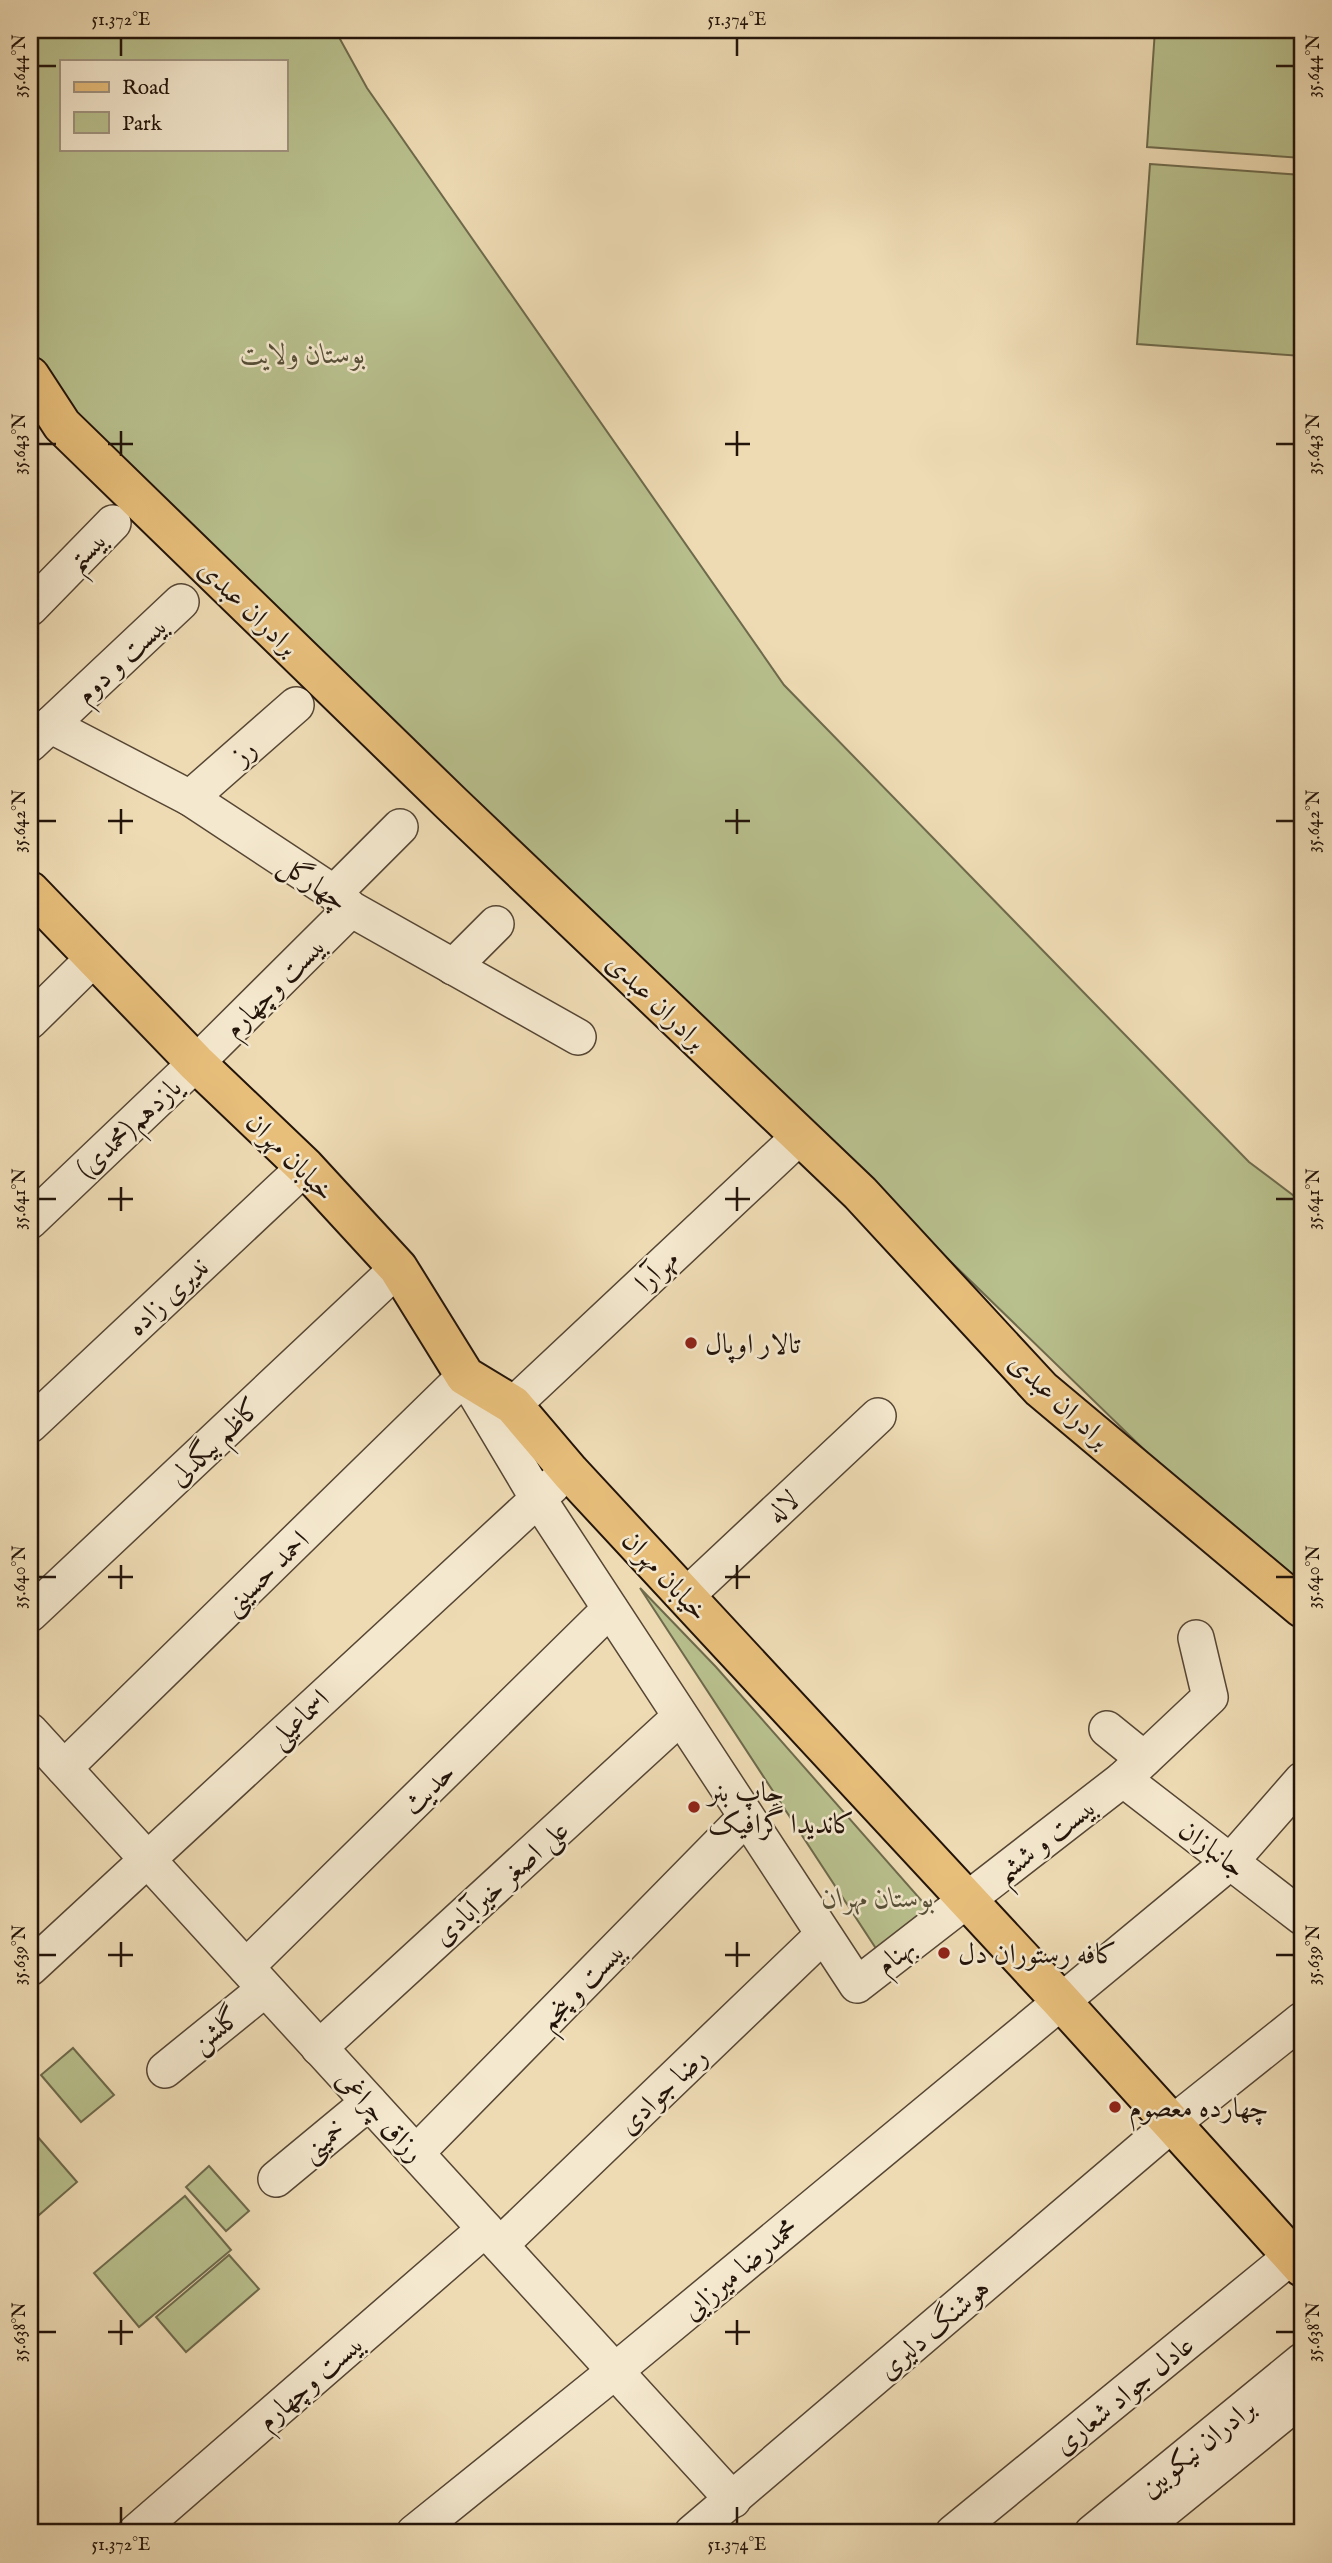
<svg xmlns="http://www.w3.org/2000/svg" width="1332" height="2563" font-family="'IM FELL English',Amiri,serif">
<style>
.green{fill:#b8c08d;stroke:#6e6a4c;stroke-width:2;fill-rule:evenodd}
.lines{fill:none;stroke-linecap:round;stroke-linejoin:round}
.minor-casing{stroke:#564634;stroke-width:38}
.major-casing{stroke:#23140a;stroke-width:42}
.minor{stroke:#f4e8ce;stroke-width:35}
.major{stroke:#e7be7a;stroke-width:38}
.ticks{fill:none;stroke:#23140a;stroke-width:2.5}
.poi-dot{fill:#8f2418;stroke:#f4e8ce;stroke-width:2.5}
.labels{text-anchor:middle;stroke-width:5;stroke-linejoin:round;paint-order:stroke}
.park-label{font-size:28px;font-style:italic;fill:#575038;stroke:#f4e8ce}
.street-label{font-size:28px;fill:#23140a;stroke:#f4e8ce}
.poi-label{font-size:28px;fill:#23140a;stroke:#f4e8ce;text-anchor:start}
.neatline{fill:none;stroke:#23140a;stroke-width:2.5}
.ticks-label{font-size:18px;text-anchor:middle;fill:#23140a}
</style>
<rect width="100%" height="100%" fill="#eedbb4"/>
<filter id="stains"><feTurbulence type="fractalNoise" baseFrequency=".00286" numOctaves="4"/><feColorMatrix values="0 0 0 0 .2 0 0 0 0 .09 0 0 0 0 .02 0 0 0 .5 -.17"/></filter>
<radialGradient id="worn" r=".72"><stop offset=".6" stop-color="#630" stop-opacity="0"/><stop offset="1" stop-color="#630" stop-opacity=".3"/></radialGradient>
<g class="green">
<path d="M 30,30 L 335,30 L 367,88 L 784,685 L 1249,1162 L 1302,1202 L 1302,1582 L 1162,1467 L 515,838 L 30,374 ZM 61,61 L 285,61 L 285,149 L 61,149 Z"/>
<path d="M 1155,30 L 1302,30 L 1302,158 L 1147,147 Z"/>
<path d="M 1150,164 L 1302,175 L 1302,356 L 1137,344 Z"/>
<path d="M 640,1588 L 716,1667 L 929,1909 L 877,1950 Z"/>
<path d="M 73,2048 L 114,2095 L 81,2122 L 41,2075 Z"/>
<path d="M 30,2128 L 77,2182 L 39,2215 L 30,2205 Z"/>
<path d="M 209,2166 L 249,2211 L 226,2231 L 186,2187 Z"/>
<path d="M 185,2196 L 231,2250 L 139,2327 L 94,2273 Z"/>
<path d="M 229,2255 L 259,2289 L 186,2352 L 156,2317 Z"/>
</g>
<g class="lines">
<g class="minor-casing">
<g id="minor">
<path d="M 30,608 L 113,523"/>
<path d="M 50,725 L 190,798 L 334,893 L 351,909 L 578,1037"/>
<path d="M 30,744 L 181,602"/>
<path d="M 190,798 L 296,705"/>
<path d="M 334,893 L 400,827"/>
<path d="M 453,967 L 496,924"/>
<path d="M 30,1021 L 95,957"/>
<path d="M 30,1221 L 196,1063 L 351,909"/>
<path d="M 513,1405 L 799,1137"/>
<path d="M 30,1425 L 305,1167"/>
<path d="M 686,1596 L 878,1416"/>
<path d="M 30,1614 L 398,1268"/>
<path d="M 1107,1729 L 1144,1759"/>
<path d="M 30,1731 L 733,2500"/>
<path d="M 64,1768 L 465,1376 L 537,1497 L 857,1985 L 1123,1779 L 1210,1697 L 1196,1638"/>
<path d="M 1123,1779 L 1302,1917"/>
<path d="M 246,1967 L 610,1609"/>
<path d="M 30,1968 L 553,1485"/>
<path d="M 319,2048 L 680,1717"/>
<path d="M 165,2070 L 265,1989"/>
<path d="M 416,2153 L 746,1817"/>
<path d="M 276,2179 L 369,2102"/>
<path d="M 500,2245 L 823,1935"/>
<path d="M 135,2533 L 485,2229"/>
<path d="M 414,2533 L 615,2371 L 1231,1861 L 1302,1780"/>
<path d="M 692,2533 L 1173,2123 L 1302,2020"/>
<path d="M 953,2533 L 1293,2255"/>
<path d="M 1092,2533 L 1302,2361"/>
<path d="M 1136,2533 L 1302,2398"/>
</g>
</g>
<g class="major-casing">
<g id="major">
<path d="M 30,376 L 62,425 L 452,804 L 860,1193 L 1041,1389 L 1302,1608"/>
<path d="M 30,891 L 196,1063 L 305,1167 L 398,1268 L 465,1376 L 513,1405 L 570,1472 L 1061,2001 L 1302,2267"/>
</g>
</g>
<use href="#minor" class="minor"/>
<use href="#major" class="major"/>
</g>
<path class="ticks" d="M 121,38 L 121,56M 737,38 L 737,56M 38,66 L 56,66M 1276,66 L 1294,66M 121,431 L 121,456M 737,431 L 737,456M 38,444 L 56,444M 108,444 L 133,444M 725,444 L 750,444M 1276,444 L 1294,444M 121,809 L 121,834M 737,809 L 737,834M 38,821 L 56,821M 108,821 L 133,821M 725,821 L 750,821M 1276,821 L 1294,821M 121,1187 L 121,1211M 737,1187 L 737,1211M 38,1199 L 56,1199M 108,1199 L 133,1199M 725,1199 L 750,1199M 1276,1199 L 1294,1199M 121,1565 L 121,1589M 737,1565 L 737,1589M 38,1577 L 56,1577M 108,1577 L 133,1577M 725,1577 L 750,1577M 1276,1577 L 1294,1577M 121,1942 L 121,1967M 737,1942 L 737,1967M 38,1955 L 56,1955M 108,1955 L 133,1955M 725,1955 L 750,1955M 1276,1955 L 1294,1955M 121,2320 L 121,2345M 737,2320 L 737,2345M 38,2332 L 56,2332M 108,2332 L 133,2332M 725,2332 L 750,2332M 1276,2332 L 1294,2332M 121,2507 L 121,2524M 737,2507 L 737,2524"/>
<g class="poi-dot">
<circle cx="691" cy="1343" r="7"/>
<circle cx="694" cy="1807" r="7"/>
<circle cx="944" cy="1953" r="7"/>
<circle cx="1115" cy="2107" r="7"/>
</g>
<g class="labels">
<g class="park-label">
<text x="303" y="363">بوستان ولایت</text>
<text x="878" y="1907">بوستان مهران</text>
</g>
<g class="street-label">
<text transform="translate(86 550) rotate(-46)" y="10">بیستم</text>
<text transform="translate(249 607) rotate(44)" y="10">برادران عبدی</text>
<text transform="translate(121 659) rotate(-43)" y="10">بیست و دوم</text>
<text transform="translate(243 751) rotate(-42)" y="10">رز</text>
<text transform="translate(314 882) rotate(35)" y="10">چهارگل</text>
<text transform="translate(274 986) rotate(-45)" y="10">بیست وچهارم</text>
<text transform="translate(657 1001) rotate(44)" y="10">برادران عبدی</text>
<text transform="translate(128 1127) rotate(-43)" y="10">یازدهم(محمدی)</text>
<text transform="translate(291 1156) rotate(45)" y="10">خیابان مهران</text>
<text transform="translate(656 1270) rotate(-43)" y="10">مهرآرا</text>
<text transform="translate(167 1296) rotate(-43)" y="10">ندیری زاده</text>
<text transform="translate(1060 1400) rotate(43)" y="10">برادران عبدی</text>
<text transform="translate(214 1441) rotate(-43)" y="10">کاظم بیگدلی</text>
<text transform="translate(782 1506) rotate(-43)" y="10">لاله</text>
<text transform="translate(265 1572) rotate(-44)" y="10">احمد حسینی</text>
<text transform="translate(666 1575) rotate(47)" y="10">خیابان مهران</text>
<text transform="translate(298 1718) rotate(-43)" y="10">اسماعیلی</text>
<text transform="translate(428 1788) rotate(-45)" y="10">حدیث</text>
<text transform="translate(1045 1839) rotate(-38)" y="10">بیست و ششم</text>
<text transform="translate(1213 1848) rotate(37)" y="10">جانبازان</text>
<text transform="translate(500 1882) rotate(-42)" y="10">علی اصغر خیرآبادی</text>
<text transform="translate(895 1955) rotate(-38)" y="10">بهنام</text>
<text transform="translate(581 1985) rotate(-46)" y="10">بیست و پنجم</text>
<text transform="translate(215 2029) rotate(-39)" y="10">گلشن</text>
<text transform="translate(662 2090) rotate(-44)" y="10">رضا جوادی</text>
<text transform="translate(381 2115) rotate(47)" y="10">رزاق چراغی</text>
<text transform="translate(322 2140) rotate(-40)" y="10">خمینی</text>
<text transform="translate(739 2268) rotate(-40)" y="10">محمدرضا میرزایی</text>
<text transform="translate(933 2328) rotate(-41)" y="10">هوشنگ دلیری</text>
<text transform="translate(310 2381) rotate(-41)" y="10">بیست وچهارم</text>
<text transform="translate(1123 2394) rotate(-39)" y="10">عادل جواد شعاری</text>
<text transform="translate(1197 2447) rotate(-39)" y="10">برادران نیکوبین</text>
</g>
<g class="poi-label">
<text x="705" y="1353">تالار اوپال</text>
<text x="708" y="1801">چاپ بنر<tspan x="708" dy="32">کاندیدا گرافیک</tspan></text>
<text x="958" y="1963">کافه رستوران دل</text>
<text x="1129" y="2117">چهارده معصوم</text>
</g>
</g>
<rect width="1332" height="2563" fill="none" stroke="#eedbb4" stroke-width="77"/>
<rect x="60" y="60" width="228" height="91" fill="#f4e8ce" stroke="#a09380" stroke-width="2"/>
<rect x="74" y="82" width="35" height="10" fill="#e7be7a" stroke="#a09380" stroke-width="2"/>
<text x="122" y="94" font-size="21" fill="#23140a">Road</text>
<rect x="74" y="112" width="35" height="21" fill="#b8c08d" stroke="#a09380" stroke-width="2"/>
<text x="122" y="130" font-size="21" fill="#23140a">Park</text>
<rect x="38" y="38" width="1256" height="2486" class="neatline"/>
<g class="ticks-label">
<text x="121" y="25">51.372°E</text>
<text x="737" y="25">51.374°E</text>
<text transform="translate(19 66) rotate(-90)" y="6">35.644°N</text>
<text transform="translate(1313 66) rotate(-90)" y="6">35.644°N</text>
<text transform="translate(19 444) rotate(-90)" y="6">35.643°N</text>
<text transform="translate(1313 444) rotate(-90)" y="6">35.643°N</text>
<text transform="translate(19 821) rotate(-90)" y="6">35.642°N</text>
<text transform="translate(1313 821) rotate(-90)" y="6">35.642°N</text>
<text transform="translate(19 1199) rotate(-90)" y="6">35.641°N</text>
<text transform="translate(1313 1199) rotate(-90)" y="6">35.641°N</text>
<text transform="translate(19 1577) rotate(-90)" y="6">35.640°N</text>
<text transform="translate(1313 1577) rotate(-90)" y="6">35.640°N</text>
<text transform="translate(19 1955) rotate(-90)" y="6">35.639°N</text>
<text transform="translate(1313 1955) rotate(-90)" y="6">35.639°N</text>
<text transform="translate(19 2332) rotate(-90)" y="6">35.638°N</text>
<text transform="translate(1313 2332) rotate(-90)" y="6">35.638°N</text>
<text x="121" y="2550">51.372°E</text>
<text x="737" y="2550">51.374°E</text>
</g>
<rect width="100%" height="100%" filter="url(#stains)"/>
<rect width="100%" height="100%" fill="url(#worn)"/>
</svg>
